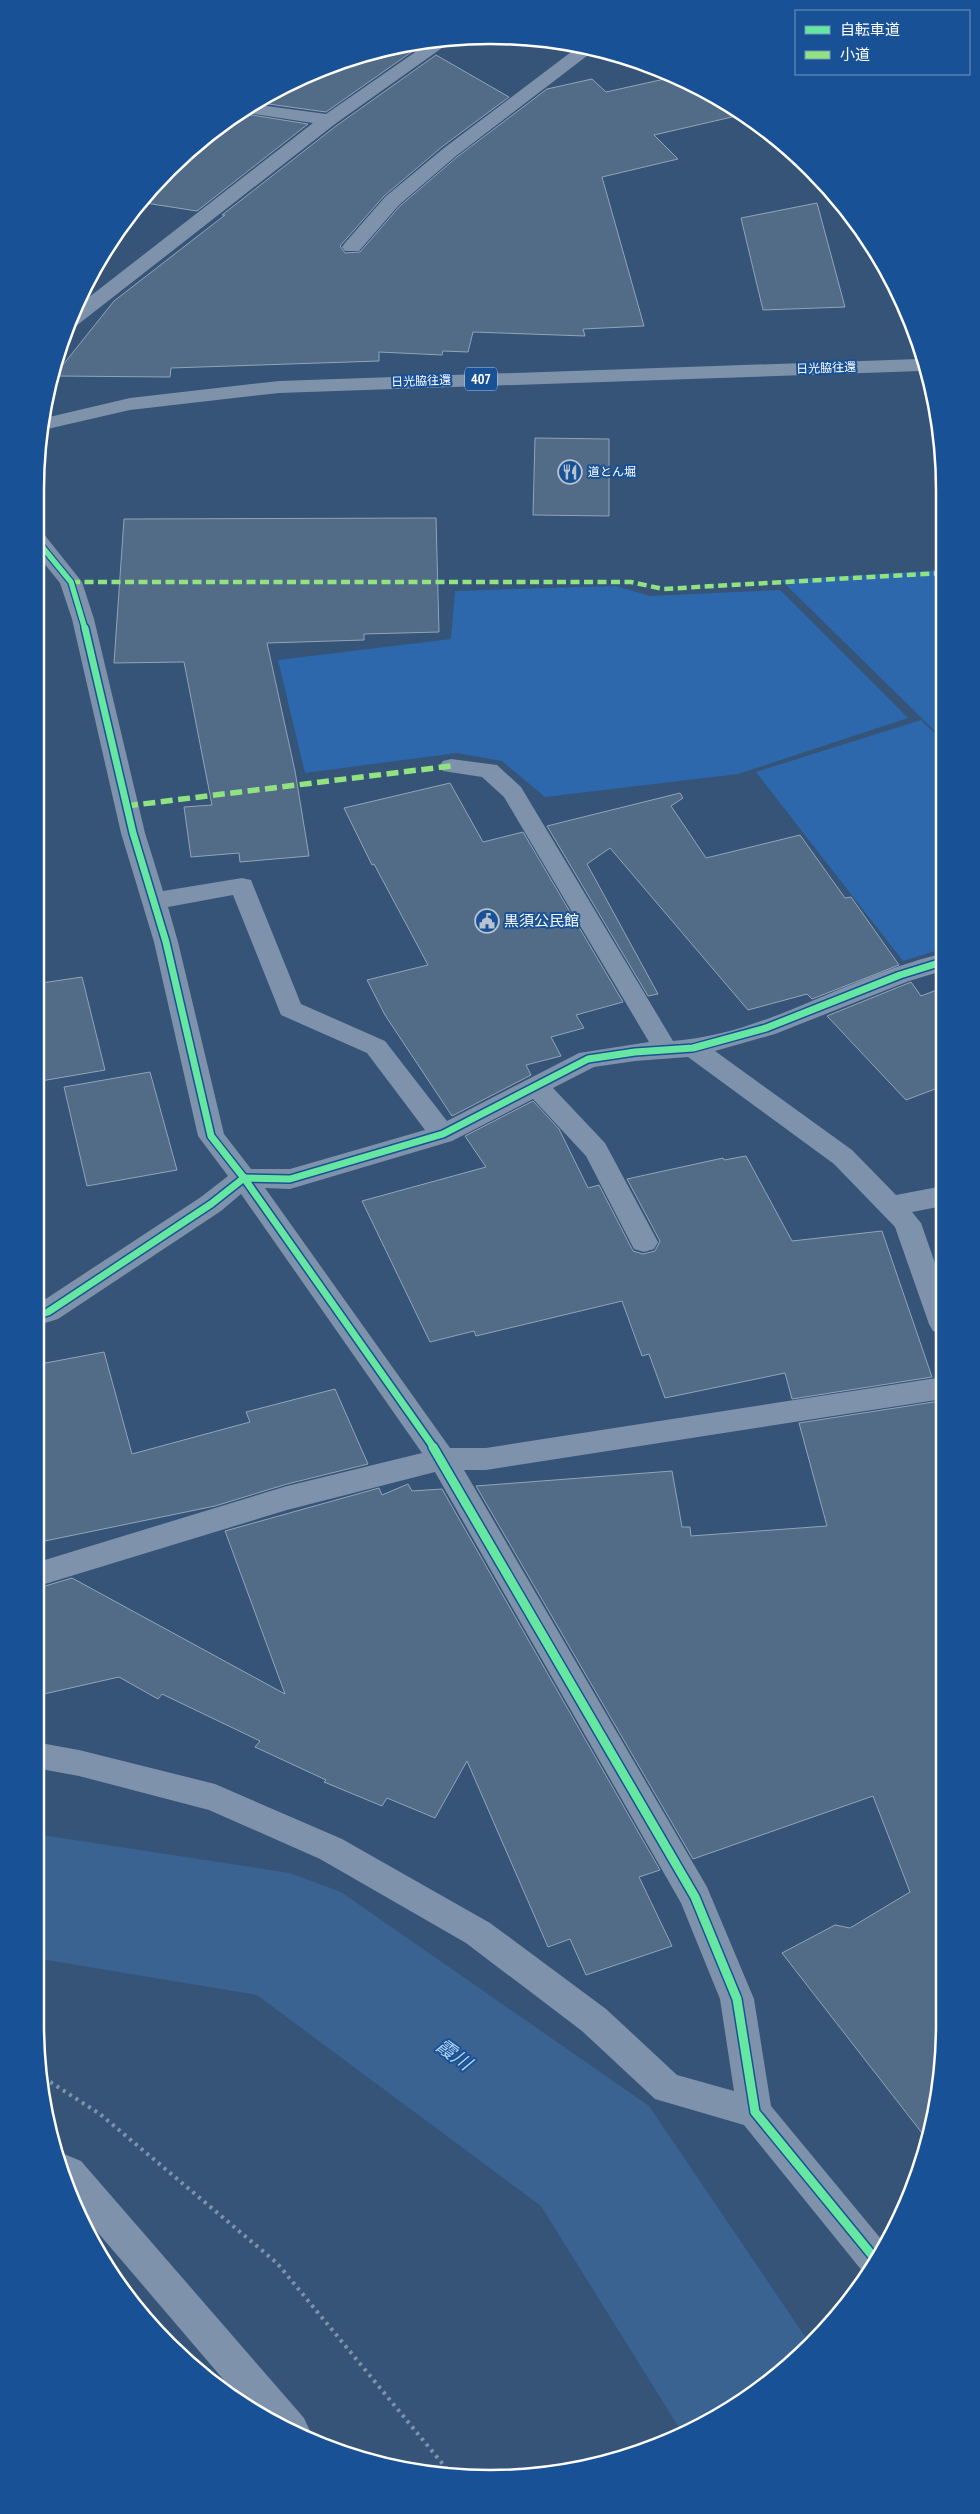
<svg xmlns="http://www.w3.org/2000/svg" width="980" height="2514" font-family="'PT Sans Narrow','Noto Sans JP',sans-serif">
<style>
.green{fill:#2d68ac}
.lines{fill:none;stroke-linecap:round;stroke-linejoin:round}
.river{fill:#3a6392;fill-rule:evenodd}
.building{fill:#526b87;stroke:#92a4b8}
.path{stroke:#7e93ab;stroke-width:4;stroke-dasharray:3 4.5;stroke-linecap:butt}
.minor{fill:#7e93ab;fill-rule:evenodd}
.highway{fill:#7e93aa;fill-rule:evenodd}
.quiet-far1{stroke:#91e382;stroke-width:4.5;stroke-dasharray:9 4.5;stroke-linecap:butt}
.quiet{stroke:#91e382;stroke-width:5.5;stroke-dasharray:12 5.5;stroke-linecap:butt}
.cycleway-far2-casing{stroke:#185195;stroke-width:8}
.cycleway-far1-casing{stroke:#185195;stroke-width:10}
.cycleway-casing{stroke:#185195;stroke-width:12}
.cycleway-far2{stroke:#66e7a1;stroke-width:5.5}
.cycleway-far1{stroke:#66e7a1;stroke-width:7}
.cycleway{stroke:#66e7a1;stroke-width:9}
.labels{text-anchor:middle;stroke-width:4;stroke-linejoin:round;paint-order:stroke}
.far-street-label{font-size:12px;fill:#fff;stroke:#185195}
.far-poi-label{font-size:12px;fill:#fff;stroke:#185195;text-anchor:start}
.shield{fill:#185195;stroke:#bacbdf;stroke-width:1}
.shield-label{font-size:14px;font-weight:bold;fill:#fff}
.poi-label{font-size:15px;fill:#fff;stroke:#185195;text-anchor:start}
.near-water-label{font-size:19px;font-style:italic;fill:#b6d5f7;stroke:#185195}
.rim{fill:none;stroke:#fff;stroke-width:2.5}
</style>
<rect width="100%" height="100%" fill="#355478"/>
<g class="green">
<path d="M 941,570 L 942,738 L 781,580 Z"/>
<path d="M 616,586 L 650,596 L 780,590 L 908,718 L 738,774 L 545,797 L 502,761 L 457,753 L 305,773 L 278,660 L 451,639 L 455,591 Z"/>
<path d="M 921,720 L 942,740 L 942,949 L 903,961 L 756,772 Z"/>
</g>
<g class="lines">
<path class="river" d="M 35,1834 L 290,1873 L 341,1892 L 649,2106 L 808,2341 L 743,2402 L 683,2434 L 541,2206 L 257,1995 L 35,1958 Z"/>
</g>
<g class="building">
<path d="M 414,43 L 420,46 L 326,112 L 254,102 L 263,96 L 344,59 Z"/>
<path d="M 436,55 L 509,97 L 443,146 L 384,196 L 340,246 L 345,253 L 360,252 L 400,206 L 457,157 L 547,89 L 592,79 L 606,92 L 669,78 L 745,114 L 654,135 L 678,159 L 602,177 L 644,326 L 583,329 L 585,336 L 473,332 L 468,352 L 443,351 L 442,355 L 379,352 L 379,361 L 171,368 L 170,377 L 54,376 L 114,301 L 225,215 L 222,215 L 336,126 Z"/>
<path d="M 239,113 L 308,124 L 197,211 L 139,202 L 191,147 Z"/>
<path d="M 817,203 L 845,307 L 763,310 L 741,218 Z"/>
<path d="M 535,438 L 609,439 L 609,516 L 533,515 Z"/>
<path d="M 436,518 L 439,632 L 364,634 L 364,640 L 267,643 L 295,771 L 309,856 L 240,862 L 239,853 L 191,857 L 184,807 L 212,805 L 184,662 L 114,663 L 124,519 Z"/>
<path d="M 450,783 L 483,842 L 523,832 L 623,1002 L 576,1015 L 584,1028 L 551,1037 L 561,1056 L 526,1065 L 531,1075 L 452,1116 L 385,1015 L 367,980 L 428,965 L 374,864 L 372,865 L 344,808 Z"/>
<path d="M 680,793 L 683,798 L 671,806 L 706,858 L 800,835 L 845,898 L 851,897 L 899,965 L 812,999 L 807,994 L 748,1010 L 610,848 L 587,864 L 658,994 L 648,996 L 547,826 Z"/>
<path d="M 82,977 L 105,1070 L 35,1082 L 35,984 Z"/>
<path d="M 911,982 L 921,996 L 942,988 L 943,1086 L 906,1100 L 827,1016 Z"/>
<path d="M 150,1072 L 177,1170 L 87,1186 L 64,1087 Z"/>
<path d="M 533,1101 L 559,1129 L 588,1188 L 599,1185 L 633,1251 L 643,1254 L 655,1251 L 660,1241 L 627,1179 L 723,1158 L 724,1160 L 746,1156 L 792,1241 L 882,1231 L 932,1377 L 792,1399 L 785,1373 L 665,1398 L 649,1354 L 642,1356 L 622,1301 L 476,1336 L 474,1331 L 430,1342 L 362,1201 L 486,1167 L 465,1136 Z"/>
<path d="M 104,1352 L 132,1454 L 250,1422 L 246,1412 L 335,1389 L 368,1464 L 287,1484 L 215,1506 L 35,1543 L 35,1365 Z"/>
<path d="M 940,1401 L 943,1411 L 945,2024 L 929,2142 L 782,1953 L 835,1925 L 850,1928 L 910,1892 L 873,1796 L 693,1859 L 476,1486 L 672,1471 L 682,1527 L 690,1527 L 691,1536 L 827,1526 L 799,1423 Z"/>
<path d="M 408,1484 L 412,1491 L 442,1489 L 660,1870 L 639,1877 L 672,1946 L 586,1975 L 570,1939 L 548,1947 L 467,1761 L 435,1818 L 387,1798 L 382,1806 L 324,1782 L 326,1780 L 255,1747 L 260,1741 L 162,1694 L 158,1699 L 119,1677 L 35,1696 L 35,1589 L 72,1578 L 285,1694 L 225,1531 L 379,1488 L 382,1495 Z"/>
</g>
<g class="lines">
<path class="path" d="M 44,2078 L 100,2114 L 277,2263 L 451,2474"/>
<g class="minor">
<path d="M 456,38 L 335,124 L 76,326 L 67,328 L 75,308 L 313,123 L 240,112 L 252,104 L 326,114 L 434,39 Z"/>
<path d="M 579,46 L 596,49 L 456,156 L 399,205 L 359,251 L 345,251 L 342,247 L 345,243 L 385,197 L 444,148 Z"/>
<path d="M 35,532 L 43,533 L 82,582 L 94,619 L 145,833 L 163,891 L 242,878 L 251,880 L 301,1004 L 385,1041 L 447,1121 L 579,1053 L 649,1042 L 504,797 L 482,777 L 443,771 L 439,766 L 443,761 L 451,759 L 497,765 L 521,787 L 673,1041 C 768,1034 851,974 942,954 L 942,971 L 909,981 L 775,1034 L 715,1051 L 852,1150 L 896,1195 L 943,1186 L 943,1206 L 912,1212 L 921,1223 L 943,1286 L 943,1334 L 933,1331 L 929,1324 L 895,1227 L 834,1164 L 688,1057 L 635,1061 L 594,1067 L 553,1088 L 605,1143 L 658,1242 L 654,1249 L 644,1252 L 634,1249 L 586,1156 L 533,1099 L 452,1141 L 290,1189 L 265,1188 L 450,1448 L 486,1448 L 943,1377 L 943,1399 L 486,1470 L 464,1470 L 707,1887 L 754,1999 L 771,2106 L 886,2245 L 868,2274 L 863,2272 L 744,2125 L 655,2099 L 582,2031 L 466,1943 L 320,1859 L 209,1810 L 79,1776 L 35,1768 L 35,1742 L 79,1750 L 215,1784 L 342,1839 L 490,1923 L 606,2009 L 677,2075 L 734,2091 L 720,1999 L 681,1903 L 435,1472 L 287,1510 L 35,1587 L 35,1563 L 287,1486 L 422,1453 L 241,1194 L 221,1211 L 58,1319 L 35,1326 L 35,1306 L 201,1197 L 228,1176 L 198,1136 L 154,942 L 121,833 L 72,619 L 60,583 L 35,552 ZM 233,895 L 281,1015 L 367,1053 L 425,1130 L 290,1169 L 251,1169 L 224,1134 L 178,942 L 168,907 Z"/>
<path d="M 59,2152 L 81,2161 L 304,2418 L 310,2431 L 307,2438 L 263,2418 L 240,2399 L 76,2207 L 59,2171 L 56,2153 Z"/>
</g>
<path class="highway" d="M 919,359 L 923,371 L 921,371 L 279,393 L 130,410 L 43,430 L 45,418 L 130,398 L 279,381 Z"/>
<path class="quiet-far1" d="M 71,582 L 631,582 L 663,589 L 941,573"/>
<path class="quiet" d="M 126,806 L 451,766"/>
<g class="cycleway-far2-casing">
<path id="cycleway-far2" d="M 35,538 L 71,582 L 85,629"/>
</g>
<g class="cycleway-far1-casing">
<g id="cycleway-far1">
<path d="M 85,628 L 133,833 L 166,942 L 211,1136 L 244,1178 L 434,1448"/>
<path d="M 35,1316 L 48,1312 L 211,1204 L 244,1178 L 290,1179 L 443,1134 L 588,1059 L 635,1052 L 693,1048 L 766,1028 L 900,975 L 942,962"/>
</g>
</g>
<g class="cycleway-casing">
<path id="cycleway" d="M 433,1447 L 695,1897 L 737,1999 L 755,2112 L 876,2260"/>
</g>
<use href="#cycleway-far2" class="cycleway-far2"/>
<use href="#cycleway-far1" class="cycleway-far1"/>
<use href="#cycleway" class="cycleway"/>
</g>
<defs>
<g id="restaurant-ring" transform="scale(1.25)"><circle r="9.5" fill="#185195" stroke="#b8c3d0" stroke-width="1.5"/><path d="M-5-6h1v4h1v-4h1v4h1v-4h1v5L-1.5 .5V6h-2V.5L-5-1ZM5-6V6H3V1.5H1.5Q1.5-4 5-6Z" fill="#b8c3d0"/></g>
<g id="civic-ring" transform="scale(1.25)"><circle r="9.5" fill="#185195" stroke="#b8c3d0" stroke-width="1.5"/><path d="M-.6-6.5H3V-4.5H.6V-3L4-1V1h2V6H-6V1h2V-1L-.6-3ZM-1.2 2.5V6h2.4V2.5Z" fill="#b8c3d0"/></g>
</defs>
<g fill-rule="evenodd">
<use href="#restaurant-ring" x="570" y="472"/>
<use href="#civic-ring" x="487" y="921"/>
</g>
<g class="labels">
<g class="far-street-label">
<text transform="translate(826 368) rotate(-2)" y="4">日光脇往還</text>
<text transform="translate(421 381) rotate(-2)" y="4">日光脇往還</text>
</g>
<g class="far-poi-label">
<text x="588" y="476">道とん堀</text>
</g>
<rect class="shield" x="465" y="367.5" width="32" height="23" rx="4"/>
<g class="shield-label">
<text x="481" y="384">407</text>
</g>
<g class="poi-label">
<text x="504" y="926">黒須公民館</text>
</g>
<g class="near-water-label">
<text transform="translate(454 2054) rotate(36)" y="7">霞川</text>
</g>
</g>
<path d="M0 0H980V2514H0ZM490 44H490A446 446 0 0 1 936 490V2024A446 446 0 0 1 490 2470H490A446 446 0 0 1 44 2024V490A446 446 0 0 1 490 44Z" fill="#185195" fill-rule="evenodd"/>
<path class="rim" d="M490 44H490A446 446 0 0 1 936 490V2024A446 446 0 0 1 490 2470H490A446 446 0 0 1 44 2024V490A446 446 0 0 1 490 44Z"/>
<rect x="795" y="10" width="175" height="65" fill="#185195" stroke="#7497bf"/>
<rect x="805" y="26" width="25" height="8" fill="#66e7a1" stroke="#7497bf"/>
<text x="840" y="35" font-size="15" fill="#ffffff">自転車道</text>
<rect x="805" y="51" width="25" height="8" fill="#91e382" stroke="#7497bf"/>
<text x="840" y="60" font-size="15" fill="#ffffff">小道</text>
</svg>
